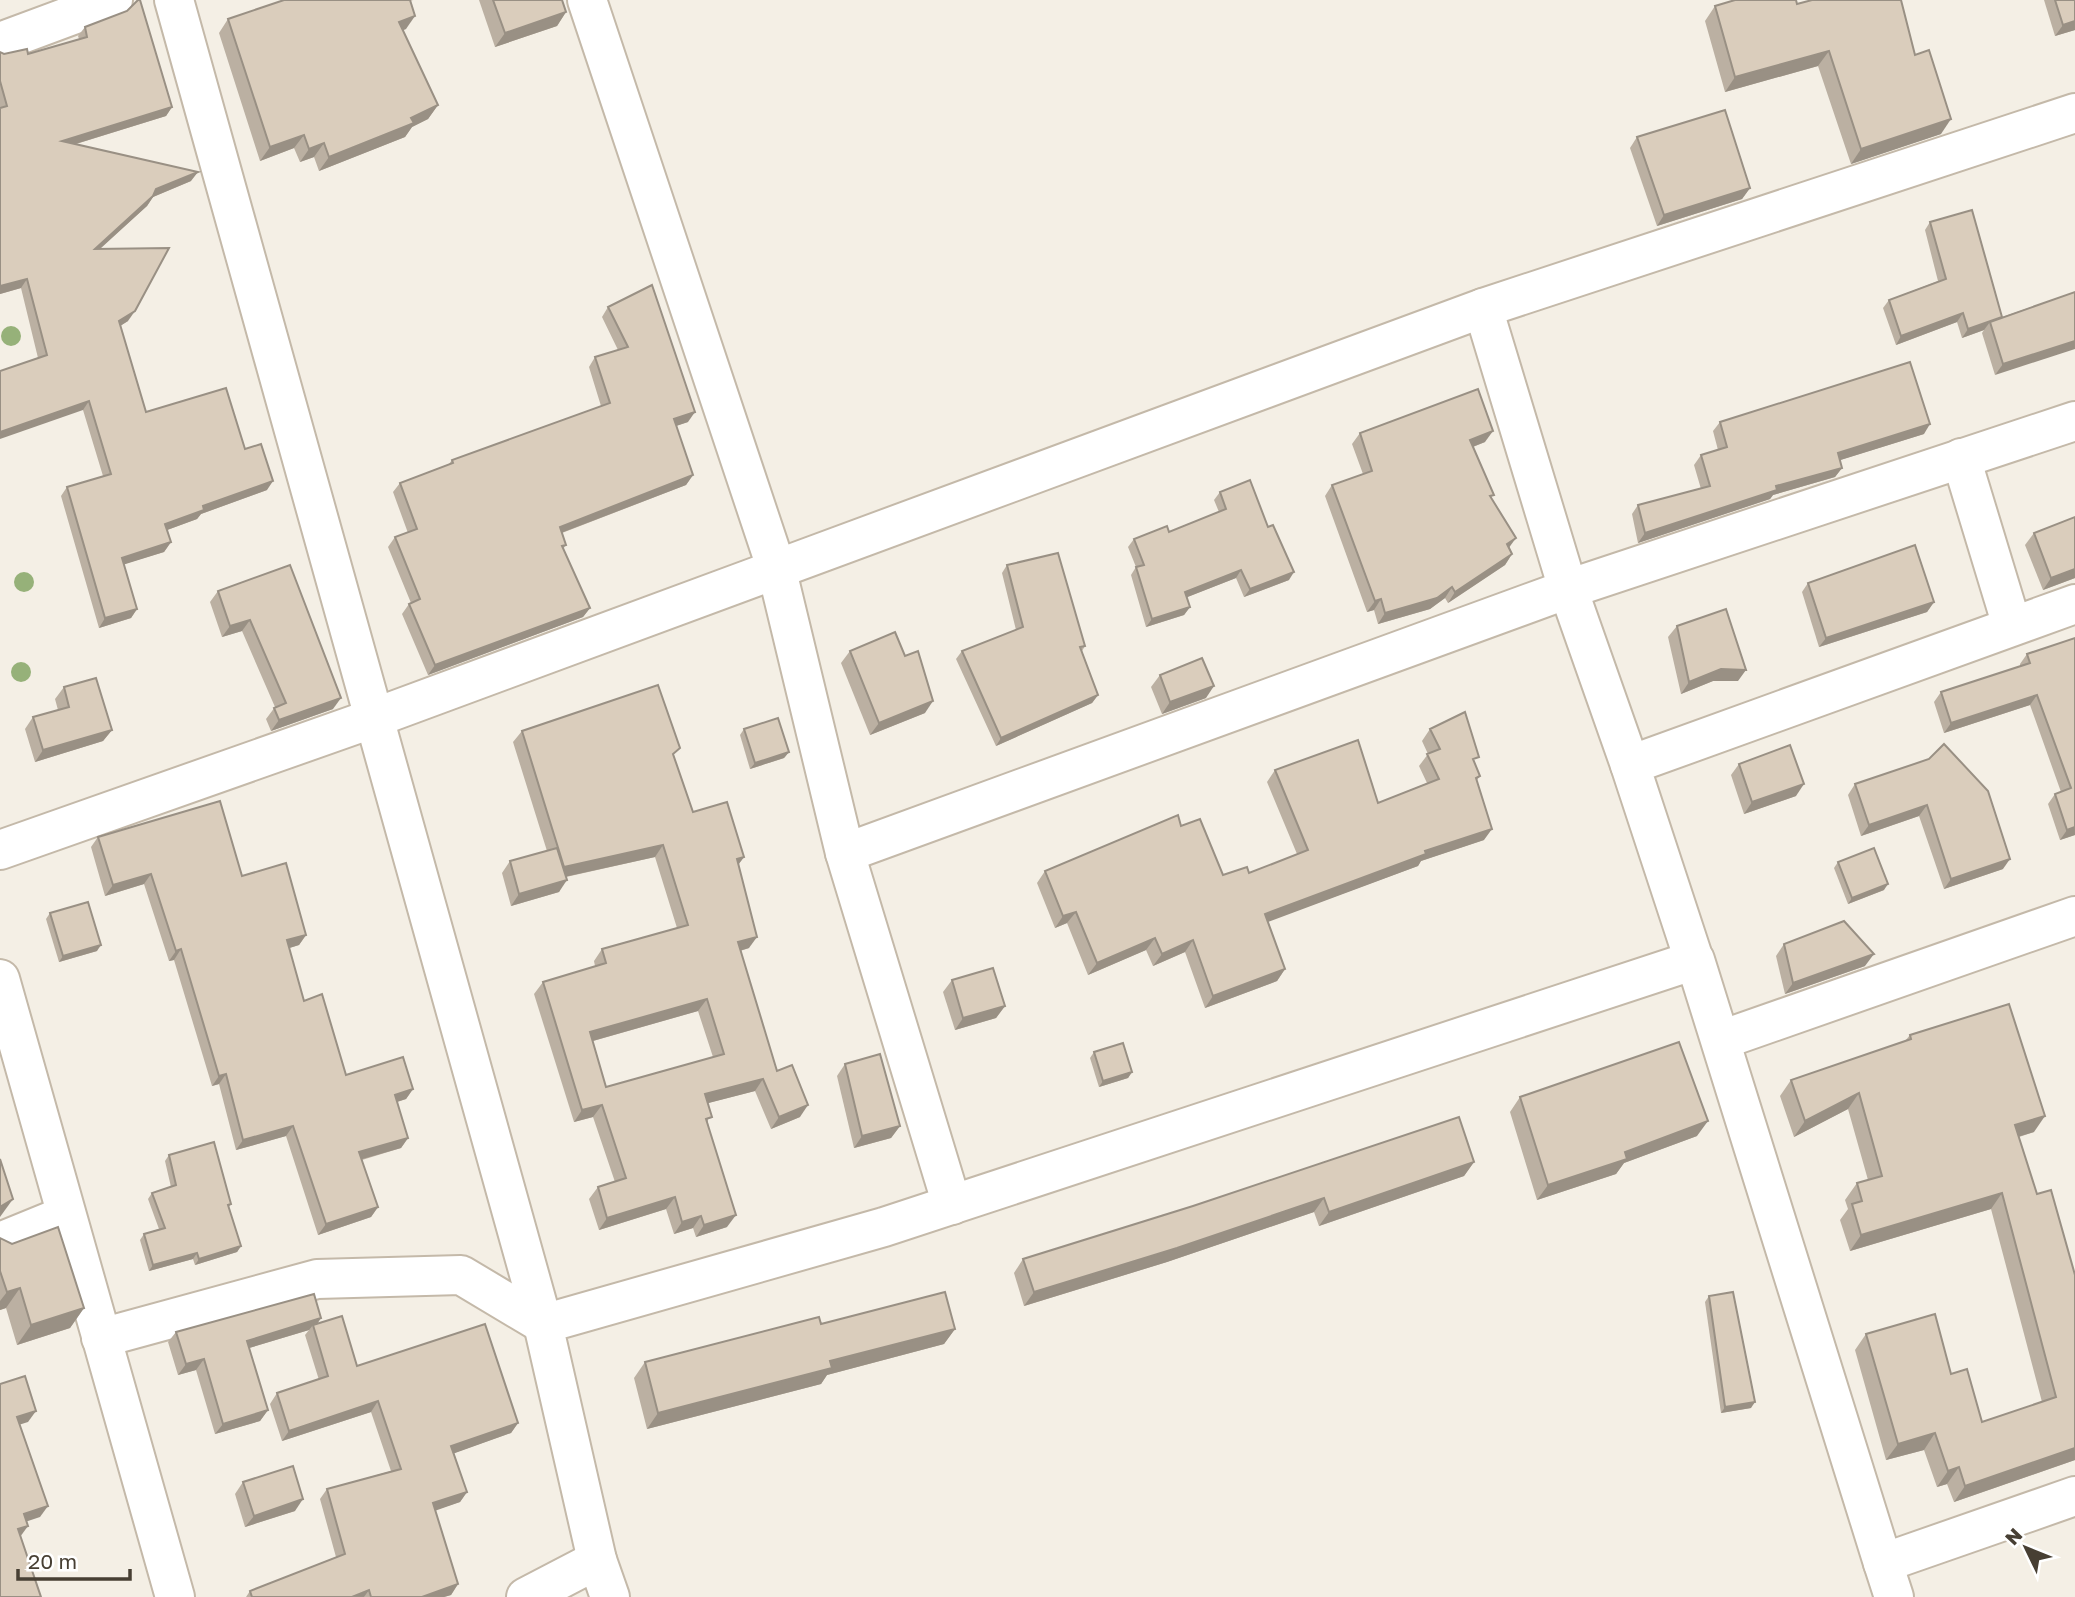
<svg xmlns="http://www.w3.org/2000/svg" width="2075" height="1597" font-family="'Golos Text',sans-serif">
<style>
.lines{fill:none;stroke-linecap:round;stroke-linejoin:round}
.minor-casing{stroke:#c4b9a9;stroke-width:42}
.minor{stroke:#fff;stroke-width:38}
.tree{fill:#96b179}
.wall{fill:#bbb0a2;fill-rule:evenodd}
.shaded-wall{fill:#999084}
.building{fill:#dacdbc;stroke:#999084;stroke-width:2;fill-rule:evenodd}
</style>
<rect width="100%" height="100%" fill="#f4efe5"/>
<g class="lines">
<g class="minor-casing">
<g id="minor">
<path d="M 174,0 L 543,1324"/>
<path d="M 587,0 L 776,567 L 845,853 L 952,1205"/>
<path d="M 0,42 L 113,0"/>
<path d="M 1483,308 L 1568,589 L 1630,765"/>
<path d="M 1961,458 L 2012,626"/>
<path d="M 0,850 L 374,718 L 1483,308 L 2075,113"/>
<path d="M 845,853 L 1568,589 L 2075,421"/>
<path d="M 1694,960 L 1630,765 L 2075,604"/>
<path d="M 0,979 L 175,1597"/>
<path d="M 1721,1040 L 2075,916"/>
<path d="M 0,1242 L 66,1215"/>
<path d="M 101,1338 L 317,1279 L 461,1275 L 543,1324"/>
<path d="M 597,1560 L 543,1324 L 884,1227 L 1695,960 L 1883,1563"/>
<path d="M 526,1597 L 597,1560 L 610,1597"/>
<path d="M 1894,1597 L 1883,1563 L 2075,1496"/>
</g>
</g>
<use href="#minor" class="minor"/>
</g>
<g class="tree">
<circle cx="11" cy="336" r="10"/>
<circle cx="24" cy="582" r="10"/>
<circle cx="21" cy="672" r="10"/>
</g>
<g class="wall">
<path d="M 284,0 L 413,0 L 410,1 L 406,29 L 403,30 L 438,105 L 428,119 L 412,127 L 405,137 L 319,171 L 314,157 L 300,162 L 294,148 L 260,161 L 219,33 L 228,19 Z"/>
<path d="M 479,0 L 562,0 L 566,12 L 557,26 L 495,47 Z"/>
<path d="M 2044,0 L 2075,0 L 2075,30 L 2055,36 Z"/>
<path d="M 1797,4 L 1915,55 L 1941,134 L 1851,164 L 1818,66 L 1725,92 L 1705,21 L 1715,6 Z"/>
<path d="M 85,27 L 172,107 L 166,116 L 76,144 L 191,181 L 153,197 L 147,206 L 99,249 L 128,321 L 120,326 L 146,412 L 245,449 L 267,490 L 201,514 L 197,519 L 167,530 L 171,542 L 164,552 L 124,564 L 137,609 L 131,618 L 99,628 L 61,496 L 67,487 L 103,476 L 83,410 L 38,358 L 21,288 L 0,294 L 0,52 L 4,54 L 28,54 L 79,39 L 78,36 Z"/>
<path d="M 1637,137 L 1750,188 L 1742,199 L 1657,226 L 1630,148 Z"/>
<path d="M 1930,222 L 2002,317 L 2075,292 L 1995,375 L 1982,333 L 1984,330 L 1962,338 L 1957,322 L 1896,345 L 1883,308 L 1889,300 L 1938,281 L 1925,230 Z"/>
<path d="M 608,307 L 688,422 L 676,426 L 693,475 L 686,485 L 562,533 L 566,545 L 563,549 L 590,608 L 583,617 L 428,675 L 402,614 L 409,604 L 411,603 L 388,547 L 395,537 L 408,533 L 393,492 L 400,483 L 449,464 L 452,460 L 601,406 L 589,367 L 595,357 L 618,350 L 602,317 Z"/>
<path d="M 1720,422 L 1924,434 L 1840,460 L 1842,468 L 1835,477 L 1773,495 L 1770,499 L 1638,543 L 1632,514 L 1638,505 L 1701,489 L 1694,465 L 1701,455 L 1718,450 L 1713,431 Z"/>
<path d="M 1360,433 L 1485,442 L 1473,447 L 1512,554 L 1505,565 L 1448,603 L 1445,598 L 1430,609 L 1378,624 L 1374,610 L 1367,612 L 1325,496 L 1332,485 L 1363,474 L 1352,444 Z"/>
<path d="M 1220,492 L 1289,580 L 1244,597 L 1236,578 L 1187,597 L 1190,607 L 1184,615 L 1146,627 L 1131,575 L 1136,567 L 1128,547 L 1134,539 L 1169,532 L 1219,512 L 1214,500 Z"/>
<path d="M 2034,533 L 2075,578 L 2043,590 L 2025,545 Z"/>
<path d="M 290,565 L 333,709 L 271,731 L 266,719 L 275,707 L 242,631 L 222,637 L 210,602 L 218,591 Z"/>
<path d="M 1007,565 L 1085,646 L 1082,651 L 1098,695 L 1092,703 L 996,746 L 956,659 L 962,651 L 1016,630 L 1002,573 Z"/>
<path d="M 1808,583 L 1934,602 L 1927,612 L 1819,647 L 1802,592 Z"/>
<path d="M 1677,626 L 1738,681 L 1713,681 L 1681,694 L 1668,637 Z"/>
<path d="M 2075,638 L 2075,835 L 2060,840 L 2048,804 L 2055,794 L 2061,792 L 2030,705 L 1944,733 L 1934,702 L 1941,692 L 2020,666 L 2020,664 L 2027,654 Z"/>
<path d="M 850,651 L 905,656 L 925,713 L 870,735 L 841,663 Z"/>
<path d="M 1160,675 L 1206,698 L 1162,714 L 1151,687 Z"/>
<path d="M 64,687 L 112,730 L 103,741 L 35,762 L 25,729 L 33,717 L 58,710 L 55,699 Z"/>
<path d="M 744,729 L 789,752 L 784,758 L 750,769 L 740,735 Z"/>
<path d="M 1430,729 L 1475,763 L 1480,776 L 1477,780 L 1484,840 L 1421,861 L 1418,866 L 1268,921 L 1285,969 L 1277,981 L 1205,1008 L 1185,952 L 1153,966 L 1146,950 L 1088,975 L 1067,923 L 1055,928 L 1037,883 L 1045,871 L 1181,826 L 1223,875 L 1249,873 L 1297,854 L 1267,782 L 1275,770 L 1378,803 L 1427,783 L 1419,766 L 1428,754 L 1422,741 Z"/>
<path d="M 522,731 L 674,757 L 693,812 L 744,857 L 738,865 L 749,948 L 740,951 L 777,1071 L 800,1117 L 771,1129 L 755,1091 L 708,1103 L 708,1123 L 727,1227 L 696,1237 L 693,1228 L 674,1234 L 666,1209 L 599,1230 L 589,1199 L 598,1187 L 615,1182 L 593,1117 L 574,1122 L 534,994 L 543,982 L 595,966 L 594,961 L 602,949 L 677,928 L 655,857 L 566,877 L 559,892 L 511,906 L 502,873 L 510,861 L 547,851 L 513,742 ZM 698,1011 L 713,1057 L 606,1087 L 593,1041 Z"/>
<path d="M 1739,764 L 1796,796 L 1744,814 L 1731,775 Z"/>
<path d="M 1855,784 L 1988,791 L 2003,869 L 1944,889 L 1919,816 L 1861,836 L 1848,795 Z"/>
<path d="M 98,837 L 242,876 L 306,935 L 299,945 L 289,948 L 304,1001 L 346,1075 L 413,1089 L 406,1099 L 397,1102 L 408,1138 L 401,1148 L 362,1160 L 378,1207 L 371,1217 L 318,1235 L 286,1136 L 236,1150 L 219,1084 L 212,1086 L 174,960 L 169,961 L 144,884 L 105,896 L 91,847 Z"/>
<path d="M 1838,862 L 1884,890 L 1848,904 L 1834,868 Z"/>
<path d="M 50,913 L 97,951 L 59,962 L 46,919 Z"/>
<path d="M 1784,944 L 1865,966 L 1785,994 L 1776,956 Z"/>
<path d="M 952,980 L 1005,1006 L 996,1018 L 955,1030 L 943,992 Z"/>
<path d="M 1910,1035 L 2034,1132 L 2019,1137 L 2075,1460 L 1954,1502 L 1947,1484 L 1937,1487 L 1924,1450 L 1886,1460 L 1855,1350 L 1866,1334 L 1951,1374 L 1982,1422 L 2042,1402 L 1991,1209 L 1850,1251 L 1840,1220 L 1848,1209 L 1845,1200 L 1857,1183 L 1868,1180 L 1848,1109 L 1794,1137 L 1780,1096 L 1791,1080 L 1905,1041 Z"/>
<path d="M 1094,1052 L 1132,1072 L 1128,1078 L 1099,1087 L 1090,1058 Z"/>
<path d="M 845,1064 L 900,1126 L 891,1138 L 854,1148 L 837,1076 Z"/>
<path d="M 1520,1097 L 1697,1136 L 1624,1163 L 1616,1174 L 1537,1200 L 1510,1112 Z"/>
<path d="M 169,1155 L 231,1204 L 228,1208 L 241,1246 L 237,1252 L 195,1265 L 193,1259 L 149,1271 L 140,1240 L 144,1234 L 159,1229 L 148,1199 L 152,1193 L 171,1187 L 165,1161 Z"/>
<path d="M 1474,1162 L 1464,1176 L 1319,1226 L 1314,1212 L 1167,1262 L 1024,1306 L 1014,1273 L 1023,1259 Z"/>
<path d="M 0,1238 L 84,1308 L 70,1328 L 17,1345 L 6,1308 L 0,1310 Z"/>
<path d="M 1709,1296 L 1751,1408 L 1721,1413 L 1705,1302 Z"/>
<path d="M 318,1323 L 357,1366 L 518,1423 L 511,1433 L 454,1453 L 467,1492 L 460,1502 L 435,1510 L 458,1584 L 451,1595 L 444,1597 L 246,1597 L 250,1591 L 336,1557 L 320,1499 L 327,1489 L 391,1471 L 371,1412 L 282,1441 L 270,1404 L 277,1393 L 319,1380 L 305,1335 L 309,1330 L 249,1348 L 268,1410 L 260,1421 L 215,1434 L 196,1370 L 178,1375 L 168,1342 L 176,1332 Z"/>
<path d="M 821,1324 L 955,1329 L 944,1344 L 827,1375 L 821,1384 L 647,1429 L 634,1378 L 645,1362 Z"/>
<path d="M 243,1482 L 295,1511 L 245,1527 L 235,1494 Z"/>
</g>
<g class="shaded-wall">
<path d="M 566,12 L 557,26 L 495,47 L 505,33 Z"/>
<path d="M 415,16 L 406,29 L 390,35 L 399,22 Z"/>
<path d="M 2075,21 L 2075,30 L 2055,36 L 2063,25 Z"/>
<path d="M 1829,51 L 1818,66 L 1725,92 L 1735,77 Z"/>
<path d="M 438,105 L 428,119 L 412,127 L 405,137 L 319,171 L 329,157 Z"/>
<path d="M 172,107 L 166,116 L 56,150 L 62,141 Z"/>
<path d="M 1951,119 L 1941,134 L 1851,164 L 1861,149 Z"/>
<path d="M 304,135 L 294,148 L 260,161 L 270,147 Z"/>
<path d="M 324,143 L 314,157 L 300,162 L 309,149 Z"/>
<path d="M 198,172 L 191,181 L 153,197 L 147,206 L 89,259 L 95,249 L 156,189 Z"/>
<path d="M 1750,188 L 1742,199 L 1657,226 L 1664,215 Z"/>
<path d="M 27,279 L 21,288 L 0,294 L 0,286 Z"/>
<path d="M 135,311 L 128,321 L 112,331 L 119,321 Z"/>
<path d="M 1963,313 L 1957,322 L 1896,345 L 1901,336 Z"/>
<path d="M 1990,322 L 1984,330 L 1962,338 L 1968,329 Z"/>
<path d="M 2075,341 L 2075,349 L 1995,375 L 2003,364 Z"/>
<path d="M 89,401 L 83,410 L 0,439 L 0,432 Z"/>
<path d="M 695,412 L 688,422 L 667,429 L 674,419 Z"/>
<path d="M 1930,424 L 1924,434 L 1831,463 L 1838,453 Z"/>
<path d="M 1493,431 L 1485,442 L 1462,451 L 1470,440 Z"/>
<path d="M 1842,468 L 1835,477 L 1773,495 L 1770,499 L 1638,543 L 1645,533 L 1776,486 Z"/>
<path d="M 693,475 L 686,485 L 553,536 L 560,527 Z"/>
<path d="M 273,481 L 267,490 L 201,514 L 197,519 L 159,533 L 165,524 L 203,506 Z"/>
<path d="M 1516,538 L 1508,549 L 1507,544 Z"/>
<path d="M 171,542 L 164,552 L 116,567 L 122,558 Z"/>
<path d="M 1512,554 L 1505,565 L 1448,603 L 1455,592 Z"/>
<path d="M 2075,569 L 2075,578 L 2043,590 L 2051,578 Z"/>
<path d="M 1241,570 L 1236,578 L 1180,600 L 1185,592 Z"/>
<path d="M 1294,572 L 1289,580 L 1244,597 L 1250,589 Z"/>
<path d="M 1452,587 L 1445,598 L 1430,609 L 1378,624 L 1385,613 Z"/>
<path d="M 1381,599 L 1374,610 L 1367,612 L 1375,601 Z"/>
<path d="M 1934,602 L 1927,612 L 1819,647 L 1826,638 Z"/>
<path d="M 1190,607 L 1184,615 L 1146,627 L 1152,619 Z"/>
<path d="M 590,608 L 583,617 L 428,675 L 435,665 Z"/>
<path d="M 137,609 L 131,618 L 99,628 L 105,618 Z"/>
<path d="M 250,620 L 242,631 L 222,637 L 230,626 Z"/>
<path d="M 1721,669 L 1746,670 L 1738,681 L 1713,681 L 1681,694 L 1689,682 Z"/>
<path d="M 1214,686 L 1206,698 L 1162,714 L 1170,702 Z"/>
<path d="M 1098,695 L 1092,703 L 996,746 L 1001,738 Z"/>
<path d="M 2037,695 L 2030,705 L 1944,733 L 1951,723 Z"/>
<path d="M 341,698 L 333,709 L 271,731 L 279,720 Z"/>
<path d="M 933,701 L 925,713 L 870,735 L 879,723 Z"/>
<path d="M 112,730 L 103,741 L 35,762 L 43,750 Z"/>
<path d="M 789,752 L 784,758 L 750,769 L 755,763 Z"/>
<path d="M 1804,784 L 1796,796 L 1744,814 L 1752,802 Z"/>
<path d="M 1927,805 L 1919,816 L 1861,836 L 1869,825 Z"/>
<path d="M 2075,827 L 2075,835 L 2060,840 L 2067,830 Z"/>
<path d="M 1492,829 L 1484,840 L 1421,861 L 1418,866 L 1257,926 L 1265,914 L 1425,851 Z"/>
<path d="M 663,845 L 655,857 L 555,879 L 564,867 Z"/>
<path d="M 744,857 L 735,869 L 737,859 Z"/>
<path d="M 2010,859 L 2003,869 L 1944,889 L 1951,879 Z"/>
<path d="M 151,874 L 144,884 L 105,896 L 113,885 Z"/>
<path d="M 567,880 L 559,892 L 511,906 L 519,894 Z"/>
<path d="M 1888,884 L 1884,890 L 1848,904 L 1852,898 Z"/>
<path d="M 1076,912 L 1067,923 L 1055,928 L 1063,916 Z"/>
<path d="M 306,935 L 299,945 L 280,951 L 287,940 Z"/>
<path d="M 757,937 L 749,948 L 729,954 L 738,942 Z"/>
<path d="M 1155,938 L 1146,950 L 1088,975 L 1097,963 Z"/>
<path d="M 1193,940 L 1185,952 L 1153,966 L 1162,954 Z"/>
<path d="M 101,945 L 97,951 L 59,962 L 63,956 Z"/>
<path d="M 181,949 L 174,960 L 169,961 L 176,951 Z"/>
<path d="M 1874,954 L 1865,966 L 1785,994 L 1793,983 Z"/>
<path d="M 1285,969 L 1277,981 L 1205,1008 L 1213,996 Z"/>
<path d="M 707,999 L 698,1011 L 582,1044 L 590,1032 Z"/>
<path d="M 1005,1006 L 996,1018 L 955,1030 L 963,1018 Z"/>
<path d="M 1132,1072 L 1128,1078 L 1099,1087 L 1103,1081 Z"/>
<path d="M 226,1074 L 219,1084 L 212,1086 L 219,1076 Z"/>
<path d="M 763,1079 L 755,1091 L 697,1106 L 705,1094 Z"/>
<path d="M 413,1089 L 406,1099 L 387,1105 L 395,1095 Z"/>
<path d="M 1859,1093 L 1848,1109 L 1794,1137 L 1805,1121 Z"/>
<path d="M 602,1105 L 593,1117 L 574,1122 L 582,1110 Z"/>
<path d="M 808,1105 L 800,1117 L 771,1129 L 779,1117 Z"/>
<path d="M 2045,1116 L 2034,1132 L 2004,1141 L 2015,1125 Z"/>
<path d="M 1708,1121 L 1697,1136 L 1624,1163 L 1616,1174 L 1537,1200 L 1548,1185 L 1625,1152 Z"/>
<path d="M 293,1126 L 286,1136 L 236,1150 L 243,1140 Z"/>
<path d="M 900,1126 L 891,1138 L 854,1148 L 862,1136 Z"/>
<path d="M 408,1138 L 401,1148 L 352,1162 L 359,1152 Z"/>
<path d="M 1474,1162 L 1464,1176 L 1319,1226 L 1329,1212 Z"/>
<path d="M 2002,1193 L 1991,1209 L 1850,1251 L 1861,1235 Z"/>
<path d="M 675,1197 L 666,1209 L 599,1230 L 607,1218 Z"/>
<path d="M 1324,1198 L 1314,1212 L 1167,1262 L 1024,1306 L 1034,1292 Z"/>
<path d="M 13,1199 L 0,1217 L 0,1207 Z"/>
<path d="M 378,1207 L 371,1217 L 318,1235 L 326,1224 Z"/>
<path d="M 736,1215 L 727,1227 L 696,1237 L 704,1225 Z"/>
<path d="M 701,1216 L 693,1228 L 674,1234 L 682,1222 Z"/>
<path d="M 241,1246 L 237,1252 L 195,1265 L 199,1259 Z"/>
<path d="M 197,1253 L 193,1259 L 149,1271 L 153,1265 Z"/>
<path d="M 20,1288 L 6,1308 L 0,1310 L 0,1301 L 7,1292 Z"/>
<path d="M 84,1308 L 70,1328 L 17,1345 L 31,1325 Z"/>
<path d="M 321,1318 L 314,1329 L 313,1325 L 309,1330 L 239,1351 L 247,1341 Z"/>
<path d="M 955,1329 L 944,1344 L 827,1375 L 821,1384 L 647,1429 L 658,1413 L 830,1361 Z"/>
<path d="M 204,1359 L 196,1370 L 178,1375 L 186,1364 Z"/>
<path d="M 378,1401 L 371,1412 L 282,1441 L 289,1431 Z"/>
<path d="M 1755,1402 L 1751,1408 L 1721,1413 L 1725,1407 Z"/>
<path d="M 268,1410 L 260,1421 L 215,1434 L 223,1424 Z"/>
<path d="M 36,1411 L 28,1422 L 9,1428 L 17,1417 Z"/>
<path d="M 518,1423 L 511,1433 L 444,1457 L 451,1446 Z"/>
<path d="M 1935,1433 L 1924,1450 L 1886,1460 L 1898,1444 Z"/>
<path d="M 2075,1448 L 2075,1460 L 1954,1502 L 1965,1486 Z"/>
<path d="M 1959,1467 L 1947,1484 L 1937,1487 L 1948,1471 Z"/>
<path d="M 467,1492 L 460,1502 L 426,1514 L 433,1503 Z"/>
<path d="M 303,1499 L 295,1511 L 245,1527 L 254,1516 Z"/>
<path d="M 48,1506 L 40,1517 L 16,1525 L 24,1514 Z"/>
<path d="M 28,1526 L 20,1537 L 18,1529 Z"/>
<path d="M 458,1584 L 451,1595 L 444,1597 L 422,1597 Z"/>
<path d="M 369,1590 L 364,1597 L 352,1597 Z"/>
</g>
<g class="building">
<path d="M 138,0 L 140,0 L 172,107 L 62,141 L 198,172 L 156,189 L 153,196 L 95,249 L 169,248 L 135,311 L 119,321 L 146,412 L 226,388 L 245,449 L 261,444 L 273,481 L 203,506 L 204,510 L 165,524 L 171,542 L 122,558 L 137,609 L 105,618 L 67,487 L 111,474 L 89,401 L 0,432 L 0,371 L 47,355 L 27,279 L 0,286 L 0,108 L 7,106 L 0,81 L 0,52 L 4,54 L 27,49 L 28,54 L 87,37 L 85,27 L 127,11 Z"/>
<path d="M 284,0 L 410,0 L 415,16 L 399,22 L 438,105 L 411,118 L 414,123 L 329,157 L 324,143 L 309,149 L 304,135 L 270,147 L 228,19 Z"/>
<path d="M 493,0 L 562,0 L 566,12 L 505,33 Z"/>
<path d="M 1735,0 L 1796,0 L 1797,4 L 1812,0 L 1901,0 L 1915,55 L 1929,50 L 1951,119 L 1861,149 L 1829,51 L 1735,77 L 1715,6 Z"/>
<path d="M 2055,0 L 2075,0 L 2075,21 L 2063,25 Z"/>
<path d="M 1725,110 L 1750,188 L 1664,215 L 1637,137 Z"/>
<path d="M 1972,210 L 2002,317 L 1968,329 L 1963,313 L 1901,336 L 1889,300 L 1946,279 L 1930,222 Z"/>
<path d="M 652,285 L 695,412 L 674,419 L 693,475 L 560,527 L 566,545 L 562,546 L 590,608 L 435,665 L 409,604 L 420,599 L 395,537 L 417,529 L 400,483 L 453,463 L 452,460 L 610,403 L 595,357 L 628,347 L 608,307 Z"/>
<path d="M 2075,292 L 2075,341 L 2003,364 L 1990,322 Z"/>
<path d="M 1910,362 L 1930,424 L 1838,453 L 1842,468 L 1776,486 L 1777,490 L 1645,533 L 1638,505 L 1710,486 L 1701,455 L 1727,447 L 1720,422 Z"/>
<path d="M 1478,389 L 1493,431 L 1470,440 L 1494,495 L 1490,496 L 1516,538 L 1507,544 L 1512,554 L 1455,592 L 1452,587 L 1437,598 L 1385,613 L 1381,599 L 1375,601 L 1332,485 L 1372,471 L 1360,433 Z"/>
<path d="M 1250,480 L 1268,527 L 1273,525 L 1294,572 L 1250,589 L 1241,570 L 1185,592 L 1190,607 L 1152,619 L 1136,567 L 1144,565 L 1134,539 L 1167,526 L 1169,532 L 1226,509 L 1220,492 Z"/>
<path d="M 2075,517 L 2075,569 L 2051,578 L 2034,533 Z"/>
<path d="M 1915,545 L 1934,602 L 1826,638 L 1808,583 Z"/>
<path d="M 1058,553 L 1085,646 L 1080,647 L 1098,695 L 1001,738 L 962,651 L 1023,627 L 1007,565 Z"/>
<path d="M 290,565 L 341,698 L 279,720 L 274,708 L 286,703 L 250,620 L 230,626 L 218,591 Z"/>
<path d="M 1726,609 L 1746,670 L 1721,669 L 1689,682 L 1677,626 Z"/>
<path d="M 895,632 L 905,656 L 918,651 L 933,701 L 879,723 L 850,651 Z"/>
<path d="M 2075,638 L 2075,827 L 2067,830 L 2055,794 L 2071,788 L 2037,695 L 1951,723 L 1941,692 L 2030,663 L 2027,654 Z"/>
<path d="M 1202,658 L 1214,686 L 1170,702 L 1160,675 Z"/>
<path d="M 96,678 L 112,730 L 43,750 L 33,717 L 69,707 L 64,687 Z"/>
<path d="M 658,685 L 680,748 L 673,754 L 693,812 L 727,802 L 744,857 L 737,859 L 757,937 L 738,942 L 777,1071 L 792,1065 L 808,1105 L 779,1117 L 763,1079 L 705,1094 L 712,1117 L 706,1119 L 736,1215 L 704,1225 L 701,1216 L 682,1222 L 675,1197 L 607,1218 L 598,1187 L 626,1178 L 602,1105 L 582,1110 L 543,982 L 606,963 L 602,949 L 688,925 L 663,845 L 564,867 L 522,731 ZM 707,999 L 724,1054 L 606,1087 L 590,1032 Z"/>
<path d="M 1465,712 L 1479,757 L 1473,759 L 1480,776 L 1476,778 L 1492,829 L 1425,851 L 1426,854 L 1265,914 L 1285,969 L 1213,996 L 1193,940 L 1162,954 L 1155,938 L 1097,963 L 1076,912 L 1063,916 L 1045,871 L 1178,815 L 1181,826 L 1200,819 L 1223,875 L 1247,867 L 1249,873 L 1308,850 L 1275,770 L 1358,740 L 1378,803 L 1439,779 L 1427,754 L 1440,749 L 1430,729 Z"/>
<path d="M 778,718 L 789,752 L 755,763 L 744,729 Z"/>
<path d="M 1944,744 L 1988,791 L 2010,859 L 1951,879 L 1927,805 L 1869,825 L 1855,784 L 1929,759 Z"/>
<path d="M 1790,745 L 1804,784 L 1752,802 L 1739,764 Z"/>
<path d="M 220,801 L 242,876 L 286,863 L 306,935 L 287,940 L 304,1001 L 322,994 L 346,1075 L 403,1057 L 413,1089 L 395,1095 L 408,1138 L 359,1152 L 378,1207 L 326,1224 L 293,1126 L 243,1140 L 226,1074 L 219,1076 L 181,949 L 176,951 L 151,874 L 113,885 L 98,837 Z"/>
<path d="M 557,848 L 567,880 L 519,894 L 510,861 Z"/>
<path d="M 1874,848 L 1888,884 L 1852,898 L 1838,862 Z"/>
<path d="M 88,902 L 101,945 L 63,956 L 50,913 Z"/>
<path d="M 1844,921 L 1874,954 L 1793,983 L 1784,944 Z"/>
<path d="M 993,968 L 1005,1006 L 963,1018 L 952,980 Z"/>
<path d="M 2009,1004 L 2045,1116 L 2015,1125 L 2037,1194 L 2051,1190 L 2075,1275 L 2075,1448 L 1965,1486 L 1959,1467 L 1948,1471 L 1935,1433 L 1898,1444 L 1866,1334 L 1935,1314 L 1951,1374 L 1967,1369 L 1982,1422 L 2056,1397 L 2002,1193 L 1861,1235 L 1852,1204 L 1862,1201 L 1857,1183 L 1882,1176 L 1859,1093 L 1805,1121 L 1791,1080 L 1911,1039 L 1910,1035 Z"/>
<path d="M 1679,1042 L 1708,1121 L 1625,1152 L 1627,1159 L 1548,1185 L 1520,1097 Z"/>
<path d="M 1123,1043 L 1132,1072 L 1103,1081 L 1094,1052 Z"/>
<path d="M 880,1054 L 900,1126 L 862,1136 L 845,1064 Z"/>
<path d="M 1459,1117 L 1474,1162 L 1329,1212 L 1324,1198 L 1177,1248 L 1034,1292 L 1023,1259 L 1193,1206 Z"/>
<path d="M 214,1142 L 231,1204 L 228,1205 L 241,1246 L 199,1259 L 197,1253 L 153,1265 L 144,1234 L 165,1228 L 152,1193 L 176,1185 L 169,1155 Z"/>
<path d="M 0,1159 L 13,1199 L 0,1207 Z"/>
<path d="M 58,1227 L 84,1308 L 31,1325 L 20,1288 L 7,1292 L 0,1271 L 0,1238 L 12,1244 Z"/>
<path d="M 945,1292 L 955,1329 L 830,1361 L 832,1368 L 658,1413 L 645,1362 L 819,1317 L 821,1324 Z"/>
<path d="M 1733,1292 L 1755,1402 L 1725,1407 L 1709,1296 Z"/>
<path d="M 314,1294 L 321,1318 L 247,1341 L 268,1410 L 223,1424 L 204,1359 L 186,1364 L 176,1332 Z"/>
<path d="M 342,1316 L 357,1366 L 485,1324 L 518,1423 L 451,1446 L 467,1492 L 433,1503 L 458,1584 L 422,1597 L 371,1597 L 369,1590 L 352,1597 L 252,1597 L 250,1591 L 345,1554 L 327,1489 L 401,1469 L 378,1401 L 289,1431 L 277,1393 L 328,1376 L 313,1325 Z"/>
<path d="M 25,1376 L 36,1411 L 17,1417 L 48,1506 L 24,1514 L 28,1526 L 18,1529 L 41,1597 L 0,1597 L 0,1384 Z"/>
<path d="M 293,1466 L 303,1499 L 254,1516 L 243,1482 Z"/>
</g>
<g transform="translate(2026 1548) rotate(313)" stroke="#ffffff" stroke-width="5" paint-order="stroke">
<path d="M0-5L12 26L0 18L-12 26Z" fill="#473f33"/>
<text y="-10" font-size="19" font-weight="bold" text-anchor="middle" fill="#473f33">N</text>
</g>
<path d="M18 1569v10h112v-10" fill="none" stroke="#473f33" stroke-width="3.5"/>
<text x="28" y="1569" font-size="21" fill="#473f33" stroke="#ffffff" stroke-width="5" paint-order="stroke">20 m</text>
</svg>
